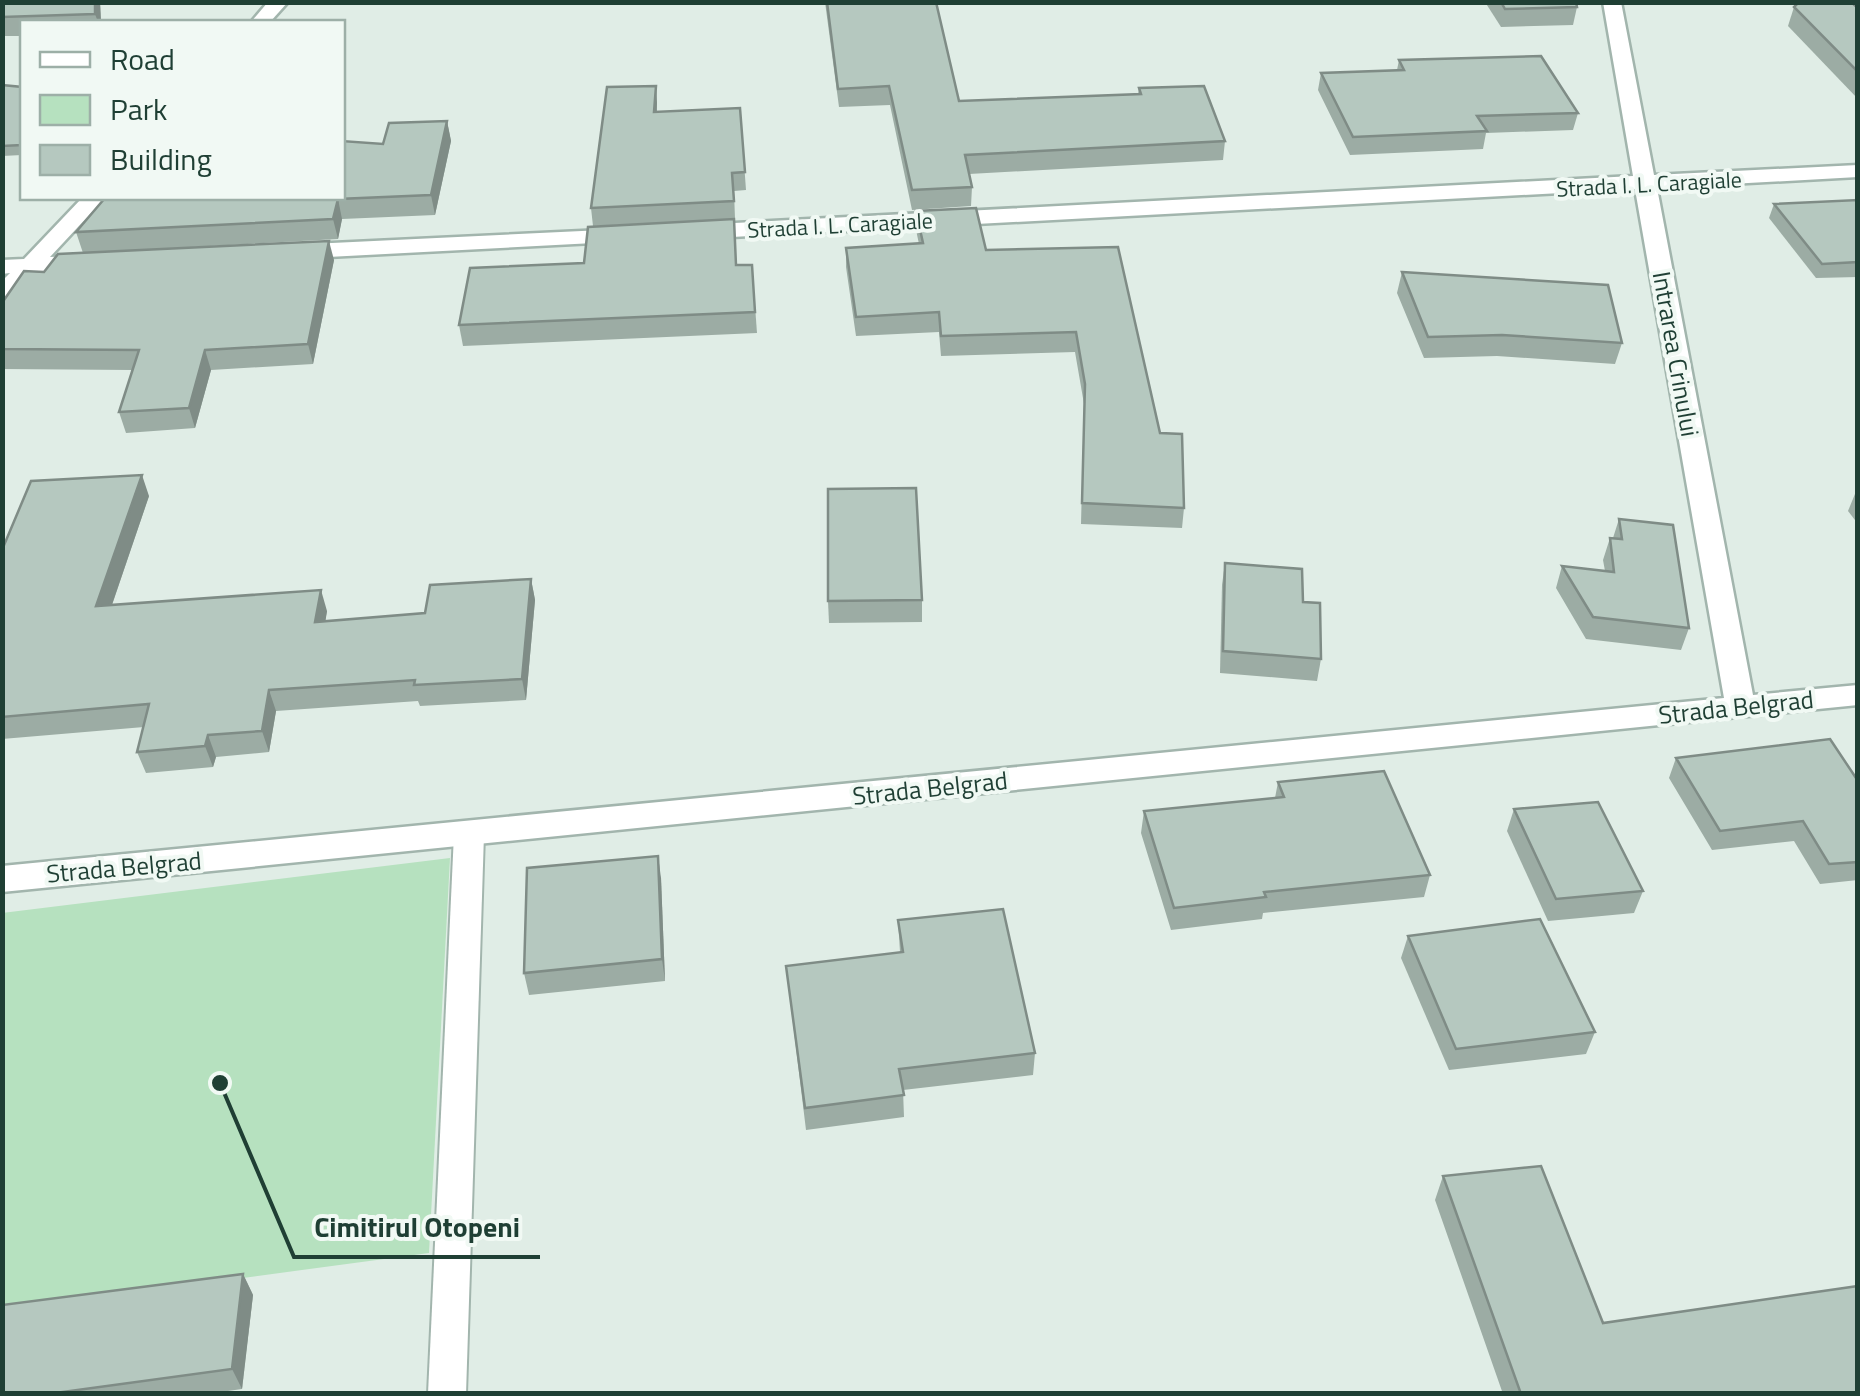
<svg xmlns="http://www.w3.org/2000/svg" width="1860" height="1396" font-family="'Titillium Web',sans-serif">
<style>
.green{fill:#b6e1bf}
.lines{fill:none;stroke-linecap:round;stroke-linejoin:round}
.service-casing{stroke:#a2b5ad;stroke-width:4}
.minor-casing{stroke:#a2b5ad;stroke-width:5}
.service{fill:#fff;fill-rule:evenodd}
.minor{fill:#fff;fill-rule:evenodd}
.wall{fill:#9caca4}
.shaded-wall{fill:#7f8c86}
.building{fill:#b5c8bf;stroke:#7f8c86;stroke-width:2.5}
.labels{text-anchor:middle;stroke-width:8;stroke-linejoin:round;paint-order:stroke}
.far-street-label{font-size:22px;fill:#1f3f34;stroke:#f1f9f4}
.street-label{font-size:25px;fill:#1f3f34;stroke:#f1f9f4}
.leader{fill:none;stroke:#1f3f34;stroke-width:4}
.callout-dot{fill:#1f3f34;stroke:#f1f9f4;stroke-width:4}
.callout-label{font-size:28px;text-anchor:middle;font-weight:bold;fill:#1f3f34;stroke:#f1f9f4;stroke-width:8;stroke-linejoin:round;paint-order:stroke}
</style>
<rect width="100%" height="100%" fill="#e0ede6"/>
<path class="green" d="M 450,858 L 429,1253 L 3,1310 L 2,913 Z"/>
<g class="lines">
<g class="service-casing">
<path id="service" d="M 469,823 L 479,826 L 484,834 L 466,1394 L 428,1394 L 454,834 L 459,826 Z"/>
</g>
<g class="minor-casing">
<g id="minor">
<path d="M 268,2 L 288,2 L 270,22 L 251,22 Z"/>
<path d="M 1603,2 L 1621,2 L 1654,175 L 1858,165 L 1858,177 L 1657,188 L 1753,695 L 1858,685 L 1858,705 L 2,892 L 2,866 L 1724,698 L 1635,189 L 695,239 L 684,232 L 695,225 L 1633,176 Z"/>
<path d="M 82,198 L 105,198 L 50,257 L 89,255 L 100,262 L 97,267 L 37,272 L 10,300 L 2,302 L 2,281 L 10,273 L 2,274 L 2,260 L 24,259 Z"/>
<path d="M 624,229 L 635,236 L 632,241 L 290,259 L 279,252 L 290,245 Z"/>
</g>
</g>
<use href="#service" class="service"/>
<use href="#minor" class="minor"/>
</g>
<g class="wall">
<path d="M 2,2 L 100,2 L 101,22 L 22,22 L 22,36 L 2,36 Z"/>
<path d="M 825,2 L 936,2 L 959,101 L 1138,94 L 1139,88 L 1225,141 L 1223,160 L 969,174 L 972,187 L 971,206 L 912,210 L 890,105 L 839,107 Z"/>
<path d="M 1485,2 L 1576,2 L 1577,7 L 1573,25 L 1501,27 Z"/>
<path d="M 1794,7 L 1858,8 L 1858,99 L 1788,26 Z"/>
<path d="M 1399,60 L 1578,113 L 1573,130 L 1486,133 L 1483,149 L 1350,155 L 1318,90 L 1321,73 L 1397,70 Z"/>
<path d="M 2,85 L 22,87 L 22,155 L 2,156 Z"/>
<path d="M 656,86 L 657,112 L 740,108 L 746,190 L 734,191 L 735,219 L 593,226 L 591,208 Z"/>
<path d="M 447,121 L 451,141 L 435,215 L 342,219 L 338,239 L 83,253 L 76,232 L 383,144 Z"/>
<path d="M 1858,200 L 1858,277 L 1816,278 L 1769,218 L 1774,204 Z"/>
<path d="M 916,211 L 986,250 L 1118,247 L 1160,433 L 1184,508 L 1182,528 L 1081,524 L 1084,404 L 1075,352 L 941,356 L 939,332 L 856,336 L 846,267 L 846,248 L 919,244 L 916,230 Z"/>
<path d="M 334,260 L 313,364 L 211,370 L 195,428 L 126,433 L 119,412 L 132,370 L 2,369 L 2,303 L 44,272 Z"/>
<path d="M 737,265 L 752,265 L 757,333 L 463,346 L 459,325 Z"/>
<path d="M 1402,272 L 1622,343 L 1615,364 L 1497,356 L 1424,358 L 1397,293 Z"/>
<path d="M 1857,489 L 1858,489 L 1858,524 L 1848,511 Z"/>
<path d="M 149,496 L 112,605 L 327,611 L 325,621 L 425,613 L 531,579 L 535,600 L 526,700 L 420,706 L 418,701 L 276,711 L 269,752 L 216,757 L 213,767 L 146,773 L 137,752 L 144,727 L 2,739 L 2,550 Z"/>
<path d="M 1619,519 L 1689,628 L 1681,650 L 1586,639 L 1556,588 L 1562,566 L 1605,571 L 1603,560 L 1610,538 L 1613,538 Z"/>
<path d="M 1225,563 L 1321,659 L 1317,681 L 1220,673 L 1222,585 Z"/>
<path d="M 922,600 L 922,622 L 829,623 L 828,601 Z"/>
<path d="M 1676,758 L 1858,781 L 1858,880 L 1820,884 L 1794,841 L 1712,850 L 1669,778 Z"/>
<path d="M 1278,782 L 1430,875 L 1424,897 L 1263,913 L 1262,919 L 1171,930 L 1141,833 L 1144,811 L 1275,798 Z"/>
<path d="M 1514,809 L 1643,891 L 1634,913 L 1548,921 L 1507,831 Z"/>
<path d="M 661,878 L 665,981 L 529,995 L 524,973 Z"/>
<path d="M 898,920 L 1035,1053 L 1033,1075 L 903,1090 L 904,1117 L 806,1130 L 786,966 L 900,952 Z"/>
<path d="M 1408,936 L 1595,1032 L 1586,1054 L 1449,1070 L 1401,958 Z"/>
<path d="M 1443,1176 L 1603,1323 L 1858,1394 L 1503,1394 L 1435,1200 Z"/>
<path d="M 243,1274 L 253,1295 L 242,1389 L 207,1394 L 2,1394 Z"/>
</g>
<g class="shaded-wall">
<path d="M 95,2 L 100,2 L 101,22 L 98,22 L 95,14 Z"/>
<path d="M 656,86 L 657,103 L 656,129 L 654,112 Z"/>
<path d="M 447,121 L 451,141 L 435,215 L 431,195 Z"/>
<path d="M 338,199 L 342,219 L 338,239 L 333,219 Z"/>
<path d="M 329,241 L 334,260 L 313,364 L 308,344 Z"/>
<path d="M 205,350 L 211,370 L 195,428 L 189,408 Z"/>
<path d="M 142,475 L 149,496 L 104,628 L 96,606 Z"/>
<path d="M 531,579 L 535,600 L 526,700 L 522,679 Z"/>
<path d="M 321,590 L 327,611 L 322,643 L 315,622 Z"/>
<path d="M 269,690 L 276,711 L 269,752 L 262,731 Z"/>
<path d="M 208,735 L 216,757 L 213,767 L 205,746 Z"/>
<path d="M 658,856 L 661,878 L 665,981 L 662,959 Z"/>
<path d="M 243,1274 L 253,1295 L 242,1389 L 232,1369 Z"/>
</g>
<g class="building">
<path d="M 2,2 L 95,2 L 95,14 L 2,17 Z"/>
<path d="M 827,2 L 936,2 L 959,101 L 1141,94 L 1139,88 L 1204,86 L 1225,141 L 965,155 L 972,187 L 912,190 L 889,86 L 838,89 Z"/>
<path d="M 1501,2 L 1576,2 L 1577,7 L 1505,9 Z"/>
<path d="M 1799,2 L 1851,2 L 1858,8 L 1858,72 L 1794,7 Z"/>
<path d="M 1541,56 L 1578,113 L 1477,116 L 1487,131 L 1353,137 L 1321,73 L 1404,70 L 1399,60 Z"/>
<path d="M 2,85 L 22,87 L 22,145 L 2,146 Z"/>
<path d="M 656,86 L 654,112 L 740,108 L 745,172 L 732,173 L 734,201 L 591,208 L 607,87 Z"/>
<path d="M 447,121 L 431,195 L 338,199 L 333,219 L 76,232 L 105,198 L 342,198 L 342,141 L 383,144 L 389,123 Z"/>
<path d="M 1858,200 L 1858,262 L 1822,264 L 1774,204 Z"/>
<path d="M 976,208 L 986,250 L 1118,247 L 1160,433 L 1182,434 L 1184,508 L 1082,503 L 1085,384 L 1076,332 L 941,336 L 939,312 L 856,317 L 846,248 L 923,243 L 916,211 Z"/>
<path d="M 734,219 L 736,265 L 752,265 L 755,312 L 459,325 L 470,268 L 584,263 L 588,227 Z"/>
<path d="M 329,241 L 308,344 L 205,350 L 189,408 L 119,412 L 139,350 L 2,349 L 2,303 L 24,271 L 44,272 L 58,254 Z"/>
<path d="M 1402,272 L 1608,285 L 1622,343 L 1502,335 L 1428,337 Z"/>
<path d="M 142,475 L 96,606 L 321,590 L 315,622 L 425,613 L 430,585 L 531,579 L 522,679 L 414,685 L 415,680 L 269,690 L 262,731 L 208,735 L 205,746 L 137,752 L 149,704 L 2,717 L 2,550 L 31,481 Z"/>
<path d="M 916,488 L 922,600 L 828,601 L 828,489 Z"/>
<path d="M 1619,519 L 1673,525 L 1689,628 L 1593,617 L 1562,566 L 1614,572 L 1610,538 L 1622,539 Z"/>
<path d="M 1225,563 L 1302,569 L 1303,602 L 1320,603 L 1321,659 L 1223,651 Z"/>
<path d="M 1830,739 L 1858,781 L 1858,862 L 1829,864 L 1803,821 L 1720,831 L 1676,758 Z"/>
<path d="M 1384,771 L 1430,875 L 1264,892 L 1266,897 L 1174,908 L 1144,811 L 1284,797 L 1278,782 Z"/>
<path d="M 1598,802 L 1643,891 L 1556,899 L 1514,809 Z"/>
<path d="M 658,856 L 662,959 L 524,973 L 527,868 Z"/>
<path d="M 1003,909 L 1035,1053 L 899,1069 L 904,1095 L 805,1108 L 786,966 L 903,952 L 898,920 Z"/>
<path d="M 1540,919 L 1595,1032 L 1456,1049 L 1408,936 Z"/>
<path d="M 1541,1166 L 1603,1323 L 1858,1286 L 1858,1394 L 1521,1394 L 1443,1176 Z"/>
<path d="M 243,1274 L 232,1369 L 48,1394 L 2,1394 L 2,1305 Z"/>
</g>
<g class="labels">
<g class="far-street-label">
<text transform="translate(1649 184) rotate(-3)" y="8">Strada I. L. Caragiale</text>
<text transform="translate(840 225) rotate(-3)" y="8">Strada I. L. Caragiale</text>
</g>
<g class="street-label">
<text transform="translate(1676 354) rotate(80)" y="9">Intrarea Crinului</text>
<text transform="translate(1736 707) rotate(-6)" y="9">Strada Belgrad</text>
<text transform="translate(930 788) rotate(-6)" y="9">Strada Belgrad</text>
<text transform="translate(124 867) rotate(-5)" y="9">Strada Belgrad</text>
</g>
</g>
<path class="leader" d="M220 1083L294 1257H540"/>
<circle class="callout-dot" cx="220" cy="1083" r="10"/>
<g class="callout-label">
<text x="417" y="1237">Cimitirul Otopeni</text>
</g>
<rect width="1860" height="1396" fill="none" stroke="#1f3f34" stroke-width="10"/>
<rect x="20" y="20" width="325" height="180" fill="#f1f9f4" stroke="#9dafa7" stroke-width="2.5"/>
<rect x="40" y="52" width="50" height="15" fill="#ffffff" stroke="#9dafa7" stroke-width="2.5"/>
<text x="110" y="70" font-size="30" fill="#1f3f34">Road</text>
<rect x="40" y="95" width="50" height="30" fill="#b6e1bf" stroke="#9dafa7" stroke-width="2.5"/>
<text x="110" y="120" font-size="30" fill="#1f3f34">Park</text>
<rect x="40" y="145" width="50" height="30" fill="#b5c8bf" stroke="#9dafa7" stroke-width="2.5"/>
<text x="110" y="170" font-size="30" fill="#1f3f34">Building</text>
</svg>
